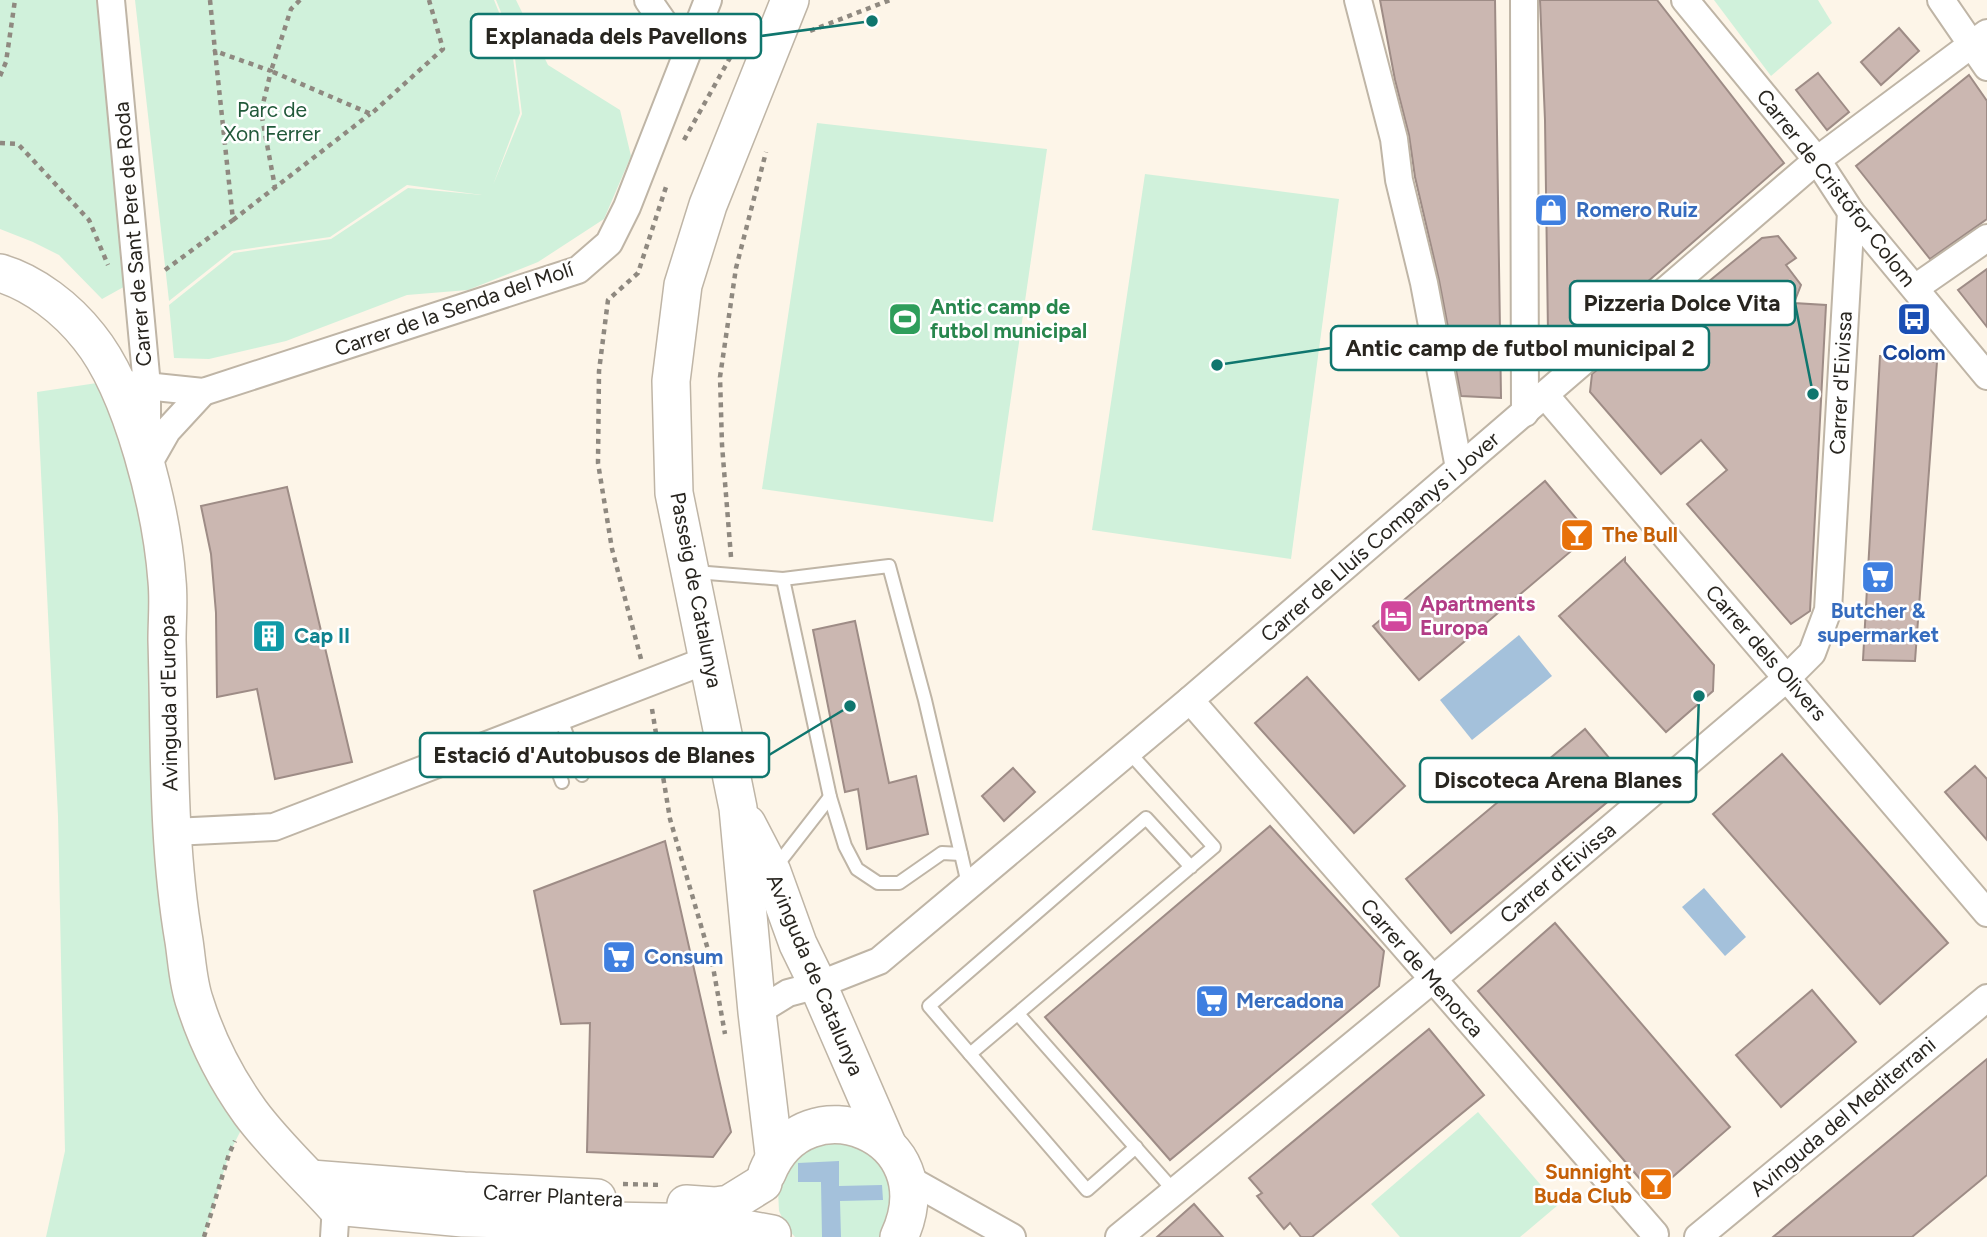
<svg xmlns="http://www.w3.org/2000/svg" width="1987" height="1237" font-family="Figtree,sans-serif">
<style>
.green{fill:#d0f1db}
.water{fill:#a4c1db}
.building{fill:#cbb7b1;stroke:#9e8c86;stroke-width:2}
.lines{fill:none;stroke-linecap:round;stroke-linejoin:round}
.lane-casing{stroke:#bfb5a6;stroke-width:16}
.street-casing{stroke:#bfb5a6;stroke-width:30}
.secondary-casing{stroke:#bfb5a6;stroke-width:40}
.path{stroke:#8f8980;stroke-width:4.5;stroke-dasharray:5 5;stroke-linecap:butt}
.lane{stroke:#fff;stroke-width:12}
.street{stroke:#fff;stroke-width:26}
.secondary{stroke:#fff;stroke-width:37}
.labels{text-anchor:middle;stroke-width:5;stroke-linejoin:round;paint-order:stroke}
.park-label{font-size:21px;fill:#21593a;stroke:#fff}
.street-label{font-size:21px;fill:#28251f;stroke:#fff}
.shop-label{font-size:21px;font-weight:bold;fill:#366cbe;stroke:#fff;text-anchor:start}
.leisure-label{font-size:21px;font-weight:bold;fill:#27864d;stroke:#fff;text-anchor:start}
.transit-label{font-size:21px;font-weight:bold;fill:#164399;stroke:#fff}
.food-label{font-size:21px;font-weight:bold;fill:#c56008;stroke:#fff;text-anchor:start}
.hotel-label{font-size:21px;font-weight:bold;fill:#b23c85;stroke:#fff;text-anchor:start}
.culture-label{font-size:21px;font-weight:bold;fill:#0d838f;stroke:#fff;text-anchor:start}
.leader{fill:none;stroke:#0f766e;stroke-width:2.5}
.callout-dot{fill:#0f766e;stroke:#fff;stroke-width:2.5}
.callout{fill:#fff;stroke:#0f766e;stroke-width:2.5}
.callout-label{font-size:23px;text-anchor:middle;font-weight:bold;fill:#28251f}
</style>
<rect width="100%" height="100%" fill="#fdf5e8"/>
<g class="green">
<path d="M 0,0 L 108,0 L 138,279 L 102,299 L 59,255 L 33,242 L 0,229 Z"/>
<path d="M 135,0 L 494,0 L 511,42 L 520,113 L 493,185 L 522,114 L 513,42 L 496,0 L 516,0 L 548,65 L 620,110 L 631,156 L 604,219 L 538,262 L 468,290 L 407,295 L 286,341 L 209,359 L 174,358 L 169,305 L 234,253 L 331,239 L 408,188 L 482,195 L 407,185 L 330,237 L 232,251 L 169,301 Z"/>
<path d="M 1714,0 L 1818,0 L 1832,23 L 1771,76 Z"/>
<path d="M 817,123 L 1047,149 L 993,522 L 762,489 Z"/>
<path d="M 1145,174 L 1339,199 L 1291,559 L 1092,530 Z"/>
<path d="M 117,380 L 155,470 L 176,898 L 250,1112 L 229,1154 L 204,1237 L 46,1237 L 65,1151 L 58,816 L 37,392 Z"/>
<path d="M 1478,1112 L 1558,1205 L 1520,1237 L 1400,1237 L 1371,1204 Z"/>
<path d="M 833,1138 L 872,1148 L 894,1181 L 882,1234 L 879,1237 L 795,1237 L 787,1228 L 779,1211 L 778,1190 L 796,1154 Z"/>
</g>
<g class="water">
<path d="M 1519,635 L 1552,676 L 1472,740 L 1440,700 Z"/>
<path d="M 1704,888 L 1746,937 L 1725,956 L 1682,907 Z"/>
<path d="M 839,1161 L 839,1186 L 882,1185 L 883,1200 L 840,1201 L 841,1237 L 822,1237 L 821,1182 L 798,1182 L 798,1163 Z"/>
</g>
<g class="building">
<path d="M 1380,0 L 1495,0 L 1501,398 L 1461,396 L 1439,280 L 1415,177 L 1409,135 L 1395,80 Z"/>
<path d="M 1540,0 L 1657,0 L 1784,163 L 1561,357 L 1548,333 L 1545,120 Z"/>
<path d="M 1899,28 L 1919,51 L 1881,85 L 1861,62 Z"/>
<path d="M 1818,73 L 1849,112 L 1827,130 L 1796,90 Z"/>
<path d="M 1969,75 L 1987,101 L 1987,219 L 1930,259 L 1856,166 Z"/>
<path d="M 1778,236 L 1796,258 L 1786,265 L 1801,285 L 1794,303 L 1826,305 L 1810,611 L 1791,624 L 1687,504 L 1727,470 L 1701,440 L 1661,474 L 1590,392 L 1592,374 L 1620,351 L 1621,353 L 1762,238 Z"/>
<path d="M 1987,269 L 1987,327 L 1958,290 Z"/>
<path d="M 1880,356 L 1937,362 L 1915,661 L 1863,660 Z"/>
<path d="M 1545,481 L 1590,535 L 1419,680 L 1373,626 Z"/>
<path d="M 287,487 L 352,762 L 275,779 L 257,689 L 217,697 L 216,613 L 211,554 L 201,506 Z"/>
<path d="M 1625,558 L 1625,562 L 1714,665 L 1713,691 L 1666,732 L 1559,616 Z"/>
<path d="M 855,621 L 889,783 L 916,776 L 928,834 L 867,849 L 858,789 L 845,792 L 813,630 Z"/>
<path d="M 1307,677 L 1405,786 L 1354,833 L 1255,723 Z"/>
<path d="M 1585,729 L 1630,783 L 1451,933 L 1406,879 Z"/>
<path d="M 1782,754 L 1948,943 L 1880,1004 L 1713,814 Z"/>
<path d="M 1975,766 L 1987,779 L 1987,840 L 1945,792 Z"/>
<path d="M 1013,768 L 1035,792 L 1004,821 L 982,796 Z"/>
<path d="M 1270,826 L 1384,951 L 1379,986 L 1170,1160 L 1045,1017 Z"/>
<path d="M 665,841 L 731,1132 L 713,1157 L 587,1152 L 590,1023 L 561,1024 L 534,891 Z"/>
<path d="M 1555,923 L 1730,1127 L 1653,1194 L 1478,991 Z"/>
<path d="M 1812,990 L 1856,1042 L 1781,1107 L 1736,1055 Z"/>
<path d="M 1429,1029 L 1484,1095 L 1312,1237 L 1301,1237 L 1290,1223 L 1284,1229 L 1257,1196 L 1262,1193 L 1249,1178 Z"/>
<path d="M 1987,1059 L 1987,1175 L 1912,1237 L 1773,1237 Z"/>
<path d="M 1194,1204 L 1223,1237 L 1157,1237 Z"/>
</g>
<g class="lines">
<g class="lane-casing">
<g id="lane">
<path d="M 695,572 L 783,579 L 889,566 L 925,700 L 968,884"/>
<path d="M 783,579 L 830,797 L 845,846 L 857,869 L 878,883 L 899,883 L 942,853 L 961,854"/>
<path d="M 560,717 L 582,775"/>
<path d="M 540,724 L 562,782"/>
<path d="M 1128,751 L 1214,847 L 970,1054 L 929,1006 L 1146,818 L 1191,867"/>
<path d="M 774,869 L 830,797"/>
<path d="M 1018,1014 L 1175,1192"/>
<path d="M 970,1054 L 1087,1190 L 1136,1147"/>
</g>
</g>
<g class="street-casing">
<g id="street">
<path d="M 111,0 L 147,386 L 147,445"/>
<path d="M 648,0 L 686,55"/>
<path d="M 1358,0 L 1394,139 L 1399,180 L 1424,283 L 1459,468"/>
<path d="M 1524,0 L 1525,413"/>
<path d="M 1685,0 L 1817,160 L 1851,212 L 1987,376"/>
<path d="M 1941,0 L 1987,67"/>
<path d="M 1915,288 L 1987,238"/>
<path d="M 117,383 L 203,392 L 578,270 L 609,243 L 627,207 L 708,0"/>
<path d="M 1545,395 L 1987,913"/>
<path d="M 147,466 L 167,431 L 203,392"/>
<path d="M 1190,700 L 1655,1234"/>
<path d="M 173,832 L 274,827 L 710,659"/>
<path d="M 757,1012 L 788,993 L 818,985 L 879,961 L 1190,700 L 1817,160 L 1987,33"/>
<path d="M 907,1178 L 1012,1237"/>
<path d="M 334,1237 L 337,1190"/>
<path d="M 1119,1237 L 1432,980 L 1787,678 L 1812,653 L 1828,610 L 1851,212"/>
<path d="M 1698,1237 L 1987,998"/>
</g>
</g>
<g class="secondary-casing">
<g id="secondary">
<path d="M 0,273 C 34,283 67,309 89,337 C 133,391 162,512 167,581 C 169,601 167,620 167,640 C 170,740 167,842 184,941 C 187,961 188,984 195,1003 C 207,1041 227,1080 250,1112 C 275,1146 307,1175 335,1206 L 463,1218 L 712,1223 L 772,1234"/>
<path d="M 747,824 L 772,872 L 798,944 L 818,985 L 887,1144"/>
<path d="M 774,1154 L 757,1012 L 738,808 L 674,493 L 671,381 L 683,285 L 708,205 L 790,0"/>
<path d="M 767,1173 C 805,1079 947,1134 899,1237"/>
<path d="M 311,1179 L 464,1191 L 597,1198"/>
<path d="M 686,1204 L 715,1206 L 729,1204 L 763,1183"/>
</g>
</g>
<g class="path">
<path d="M 210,0 L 215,51"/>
<path d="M 300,0 L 291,9 L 271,71 L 371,114 L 443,49 L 429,0"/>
<path d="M 724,30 L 730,30 L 747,19"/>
<path d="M 810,31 L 890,0"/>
<path d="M 0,76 L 6,62 L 15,0"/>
<path d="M 684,140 L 731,56"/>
<path d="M 0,143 L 18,144 L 89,220 L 108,265"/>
<path d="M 233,220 L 370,114"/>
<path d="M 165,270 L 233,220 L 215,51 L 271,71 L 261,112 L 275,187"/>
<path d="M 731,557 L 722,445 L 720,377 L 736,268 L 766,152"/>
<path d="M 641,659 L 612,549 L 598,463 L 599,371 L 608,300 L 638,273 L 666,187"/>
<path d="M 652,709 L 670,819 L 713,967 L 725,1034"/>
<path d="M 623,1184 L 663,1185"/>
<path d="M 204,1237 L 229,1154 L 235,1141"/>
</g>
<use href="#lane" class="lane"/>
<use href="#street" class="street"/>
<use href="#secondary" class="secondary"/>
</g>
<defs>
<g id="shop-square" transform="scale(1.75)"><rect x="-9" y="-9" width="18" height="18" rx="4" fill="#3f7fe0" stroke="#fff"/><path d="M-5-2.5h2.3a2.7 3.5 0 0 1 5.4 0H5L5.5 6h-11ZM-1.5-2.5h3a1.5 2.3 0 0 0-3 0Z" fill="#fff"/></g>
<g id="stadium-square" transform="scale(1.75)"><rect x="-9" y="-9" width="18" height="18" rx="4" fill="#2e9e5b" stroke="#fff"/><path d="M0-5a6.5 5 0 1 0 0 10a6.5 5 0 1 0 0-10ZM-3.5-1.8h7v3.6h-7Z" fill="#fff"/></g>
<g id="bus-square" transform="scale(1.75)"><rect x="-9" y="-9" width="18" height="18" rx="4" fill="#1a4fb4" stroke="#fff"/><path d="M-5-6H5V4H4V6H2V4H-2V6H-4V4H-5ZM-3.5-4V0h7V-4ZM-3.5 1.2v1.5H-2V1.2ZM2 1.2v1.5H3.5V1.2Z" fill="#fff"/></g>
<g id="bar-square" transform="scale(1.75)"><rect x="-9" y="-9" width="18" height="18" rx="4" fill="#e8710a" stroke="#fff"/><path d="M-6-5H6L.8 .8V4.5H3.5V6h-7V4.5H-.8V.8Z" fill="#fff"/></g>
<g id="supermarket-square" transform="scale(1.75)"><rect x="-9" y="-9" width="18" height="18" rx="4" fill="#3f7fe0" stroke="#fff"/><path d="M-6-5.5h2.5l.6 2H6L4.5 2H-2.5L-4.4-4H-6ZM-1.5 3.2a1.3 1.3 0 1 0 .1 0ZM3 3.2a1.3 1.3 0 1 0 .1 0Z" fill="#fff"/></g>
<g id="hotel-square" transform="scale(1.75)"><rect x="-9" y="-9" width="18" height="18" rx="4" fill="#d1479c" stroke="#fff"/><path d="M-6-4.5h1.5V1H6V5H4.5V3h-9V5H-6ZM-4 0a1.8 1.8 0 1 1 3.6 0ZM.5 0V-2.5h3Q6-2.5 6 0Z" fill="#fff"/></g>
<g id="building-square" transform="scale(1.75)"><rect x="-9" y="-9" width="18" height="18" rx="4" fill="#0f9aa8" stroke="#fff"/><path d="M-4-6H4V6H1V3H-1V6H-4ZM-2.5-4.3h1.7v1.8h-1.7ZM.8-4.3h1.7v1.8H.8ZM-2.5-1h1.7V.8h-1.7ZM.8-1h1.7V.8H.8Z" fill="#fff"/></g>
</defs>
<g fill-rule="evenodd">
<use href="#shop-square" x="1551" y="210"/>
<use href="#stadium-square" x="905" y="319"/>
<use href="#bus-square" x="1914" y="319"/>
<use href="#bar-square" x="1577" y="535"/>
<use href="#supermarket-square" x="1878" y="577"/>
<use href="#hotel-square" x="1396" y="616"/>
<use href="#building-square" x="269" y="636"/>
<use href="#supermarket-square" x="619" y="957"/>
<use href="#supermarket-square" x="1212" y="1001"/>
<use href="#bar-square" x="1656" y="1184"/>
</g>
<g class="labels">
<g class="park-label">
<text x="272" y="117">Parc de<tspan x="272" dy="24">Xon Ferrer</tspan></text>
</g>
<g class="street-label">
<text transform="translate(1836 188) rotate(52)" y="7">Carrer de Cristófor Colom</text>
<text transform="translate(133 234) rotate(-95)" y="7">Carrer de Sant Pere de Roda</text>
<text transform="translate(454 309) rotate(-19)" y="7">Carrer de la Senda del Molí</text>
<text transform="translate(1841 383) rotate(-87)" y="7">Carrer d'Eivissa</text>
<text transform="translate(1380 537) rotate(-41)" y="7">Carrer de Lluís Companys i Jover</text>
<text transform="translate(696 590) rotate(79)" y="7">Passeig de Catalunya</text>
<text transform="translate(1766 653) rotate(49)" y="7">Carrer dels Olivers</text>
<text transform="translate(169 703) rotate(-91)" y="7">Avinguda d'Europa</text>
<text transform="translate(1558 873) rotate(-40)" y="7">Carrer d'Eivissa</text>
<text transform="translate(1422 968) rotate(49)" y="7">Carrer de Menorca</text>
<text transform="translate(815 975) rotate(67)" y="7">Avinguda de Catalunya</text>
<text transform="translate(1843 1117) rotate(-40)" y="7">Avinguda del Mediterrani</text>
<text transform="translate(553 1196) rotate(3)" y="7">Carrer Plantera</text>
</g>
<g class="shop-label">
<text x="1576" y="217">Romero Ruiz</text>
<text x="1878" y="618" text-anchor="middle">Butcher &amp;<tspan x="1878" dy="24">supermarket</tspan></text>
<text x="644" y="964">Consum</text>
<text x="1236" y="1008">Mercadona</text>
</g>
<g class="leisure-label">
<text x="930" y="314">Antic camp de<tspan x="930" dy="24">futbol municipal</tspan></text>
</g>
<g class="transit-label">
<text x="1914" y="360">Colom</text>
</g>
<g class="food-label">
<text x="1602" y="542">The Bull</text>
<text x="1632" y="1179" text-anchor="end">Sunnight<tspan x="1632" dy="24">Buda Club</tspan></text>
</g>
<g class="hotel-label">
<text x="1420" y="611">Apartments<tspan x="1420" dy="24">Europa</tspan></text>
</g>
<g class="culture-label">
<text x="294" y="643">Cap II</text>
</g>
</g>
<path class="leader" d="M872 21L761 36M1813 394L1795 303M1217 365L1331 348M850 706L769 755M1699 696L1696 780"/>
<g class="callout-dot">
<circle cx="872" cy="21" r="7"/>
<circle cx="1813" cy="394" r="7"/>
<circle cx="1217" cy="365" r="7"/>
<circle cx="850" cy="706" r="7"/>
<circle cx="1699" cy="696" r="7"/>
</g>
<g class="callout">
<rect x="471" y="14" width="290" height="44" rx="7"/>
<rect x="1570" y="281" width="225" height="44" rx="7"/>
<rect x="1331" y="326" width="378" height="44" rx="7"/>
<rect x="420" y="733" width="349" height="44" rx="7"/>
<rect x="1420" y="758" width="276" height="44" rx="7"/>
</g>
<g class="callout-label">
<text x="616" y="44">Explanada dels Pavellons</text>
<text x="1682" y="311">Pizzeria Dolce Vita</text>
<text x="1520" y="356">Antic camp de futbol municipal 2</text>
<text x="594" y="763">Estació d'Autobusos de Blanes</text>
<text x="1558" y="788">Discoteca Arena Blanes</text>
</g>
</svg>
